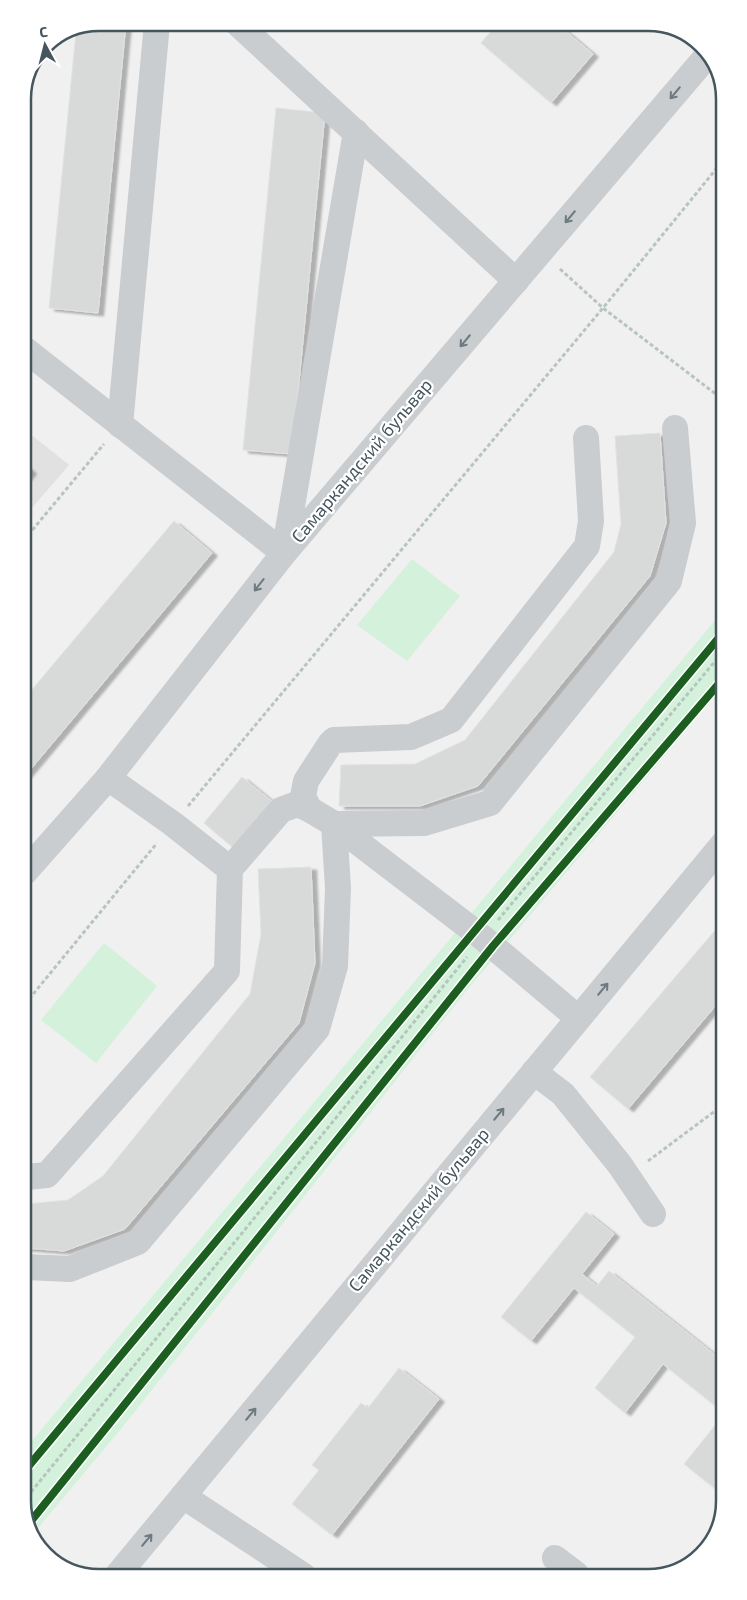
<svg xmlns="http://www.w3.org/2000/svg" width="747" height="1600" font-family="'Exo 2',sans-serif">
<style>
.education{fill:#e2e1e2}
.green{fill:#d4f1db}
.building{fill:#d8d9d9;stroke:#e2e2e3;filter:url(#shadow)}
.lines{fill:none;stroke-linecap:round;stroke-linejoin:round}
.path{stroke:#b7c5bf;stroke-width:3;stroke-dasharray:4 2.5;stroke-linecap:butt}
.minor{stroke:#c9cdcf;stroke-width:26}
.cycleway-casing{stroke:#fff;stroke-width:11}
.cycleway{stroke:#1b5e20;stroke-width:8}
.oneway{stroke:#6d7a80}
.labels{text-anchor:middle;stroke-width:4.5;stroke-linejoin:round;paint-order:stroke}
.street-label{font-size:18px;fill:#46565e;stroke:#fff}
.rim{fill:none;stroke:#46565e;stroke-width:2.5}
</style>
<defs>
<filter id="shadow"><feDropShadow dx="5.5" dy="3" stdDeviation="1" flood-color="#0004"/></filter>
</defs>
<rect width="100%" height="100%" fill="#f1f0f0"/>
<path class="education" d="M 24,429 L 69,465 L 24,517 Z"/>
<g class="green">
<path d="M 412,559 L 460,596 L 407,661 L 357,625 Z"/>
<path d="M 722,612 L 722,688 L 467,990 L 121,1429 L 33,1534 L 27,1525 L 26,1448 Z"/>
<path d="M 104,943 L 157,986 L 96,1063 L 41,1020 Z"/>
</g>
<g class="building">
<path d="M 100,22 L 126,23 L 98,313 L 49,308 L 76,32 Z"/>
<path d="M 498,23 L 556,23 L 593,54 L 551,103 L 481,43 Z"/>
<path d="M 276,108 L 325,113 L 292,454 L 243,450 Z"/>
<path d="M 660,433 L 666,523 L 650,576 L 478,786 L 420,806 L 339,806 L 341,765 L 415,764 L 465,740 L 614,552 L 621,524 L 615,436 Z"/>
<path d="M 24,464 L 31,471 L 24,480 Z"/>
<path d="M 174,521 L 212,553 L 25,776 L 24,699 Z"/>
<path d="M 242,777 L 274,803 L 236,850 L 204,823 Z"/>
<path d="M 311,867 L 315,963 L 299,1023 L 125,1229 L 64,1251 L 26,1248 L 26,1204 L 68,1200 L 103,1176 L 250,994 L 261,934 L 258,869 Z"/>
<path d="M 723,921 L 723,997 L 628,1109 L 590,1077 Z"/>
<path d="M 586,1212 L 614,1234 L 582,1274 L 597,1286 L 609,1271 L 724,1362 L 724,1413 L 663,1364 L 625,1413 L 595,1388 L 635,1337 L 574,1288 L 531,1341 L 501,1317 Z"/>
<path d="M 399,1368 L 439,1399 L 332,1535 L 292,1504 L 319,1470 L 312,1465 L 361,1403 L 368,1408 Z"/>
<path d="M 724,1414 L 724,1483 L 718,1491 L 684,1464 Z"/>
</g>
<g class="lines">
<g class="path">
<path d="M 560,269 L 603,308 L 721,398"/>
<path d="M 24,540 L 104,444"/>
<path d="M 188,806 L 603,308 L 721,163"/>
<path d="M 498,920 L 722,653"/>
<path d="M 25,1004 L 157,843"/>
<path d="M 648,1161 L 723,1105"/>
<path d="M 27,1497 L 467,957"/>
</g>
<g class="minor">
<path d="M 237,23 L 516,281"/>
<path d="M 23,348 L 284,553 L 356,132"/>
<path d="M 120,425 L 157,23"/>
<path d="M 108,778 L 173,824 L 230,869"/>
<path d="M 309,809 L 303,796 L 306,781 L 330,744 L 334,740 L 411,737 L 451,720 L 587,546 L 591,521 L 586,438"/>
<path d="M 25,872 L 108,778 L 284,553 L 707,56"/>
<path d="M 534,1072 L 563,1094 L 620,1165 L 653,1214"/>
<path d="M 26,1177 L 47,1175 L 227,971 L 230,869 L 281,810 L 297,804 L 309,809 L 334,824 L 483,938 L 578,1018"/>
<path d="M 26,1267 L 70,1269 L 138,1242 L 317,1029 L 335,966 L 338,888 L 334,824 L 424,823 L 490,803 L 669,581 L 683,523 L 675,428"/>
<path d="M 183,1496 L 304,1576"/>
<path d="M 555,1558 L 576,1574"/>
<path d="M 116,1577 L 723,844"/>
</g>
<g class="cycleway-casing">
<g id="cycleway">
<path d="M 27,1468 L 722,634"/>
<path d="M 27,1526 L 493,946 L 722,680"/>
</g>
</g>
<use href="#cycleway" class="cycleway"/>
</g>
<defs><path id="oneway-shaft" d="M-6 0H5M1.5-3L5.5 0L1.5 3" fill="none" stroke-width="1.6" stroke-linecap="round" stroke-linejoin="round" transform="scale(1.25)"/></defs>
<g class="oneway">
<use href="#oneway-shaft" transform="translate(675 93) rotate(130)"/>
<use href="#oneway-shaft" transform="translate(570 217) rotate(130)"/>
<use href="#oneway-shaft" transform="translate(465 341) rotate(130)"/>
<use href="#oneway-shaft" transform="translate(259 585) rotate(128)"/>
<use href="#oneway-shaft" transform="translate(603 989) rotate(-50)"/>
<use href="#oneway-shaft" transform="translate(499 1114) rotate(-50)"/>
<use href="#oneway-shaft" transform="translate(251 1414) rotate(-50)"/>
<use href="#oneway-shaft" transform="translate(147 1540) rotate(-50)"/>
</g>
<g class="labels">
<g class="street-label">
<text transform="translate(362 461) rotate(-50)" y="6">Самаркандский бульвар</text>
<text transform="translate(419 1210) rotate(-50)" y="6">Самаркандский бульвар</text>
</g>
</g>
<path d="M0 0H747V1600H0ZM99 31H648A68 68 0 0 1 716 99V1501A68 68 0 0 1 648 1569H99A68 68 0 0 1 31 1501V99A68 68 0 0 1 99 31Z" fill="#fff" fill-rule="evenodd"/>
<path class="rim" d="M99 31H648A68 68 0 0 1 716 99V1501A68 68 0 0 1 648 1569H99A68 68 0 0 1 31 1501V99A68 68 0 0 1 99 31Z"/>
<g transform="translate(45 45) rotate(353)" stroke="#ffffff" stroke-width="4" paint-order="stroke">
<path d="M0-4L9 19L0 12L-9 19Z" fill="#46565e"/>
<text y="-8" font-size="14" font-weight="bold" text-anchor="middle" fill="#46565e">С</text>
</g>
</svg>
